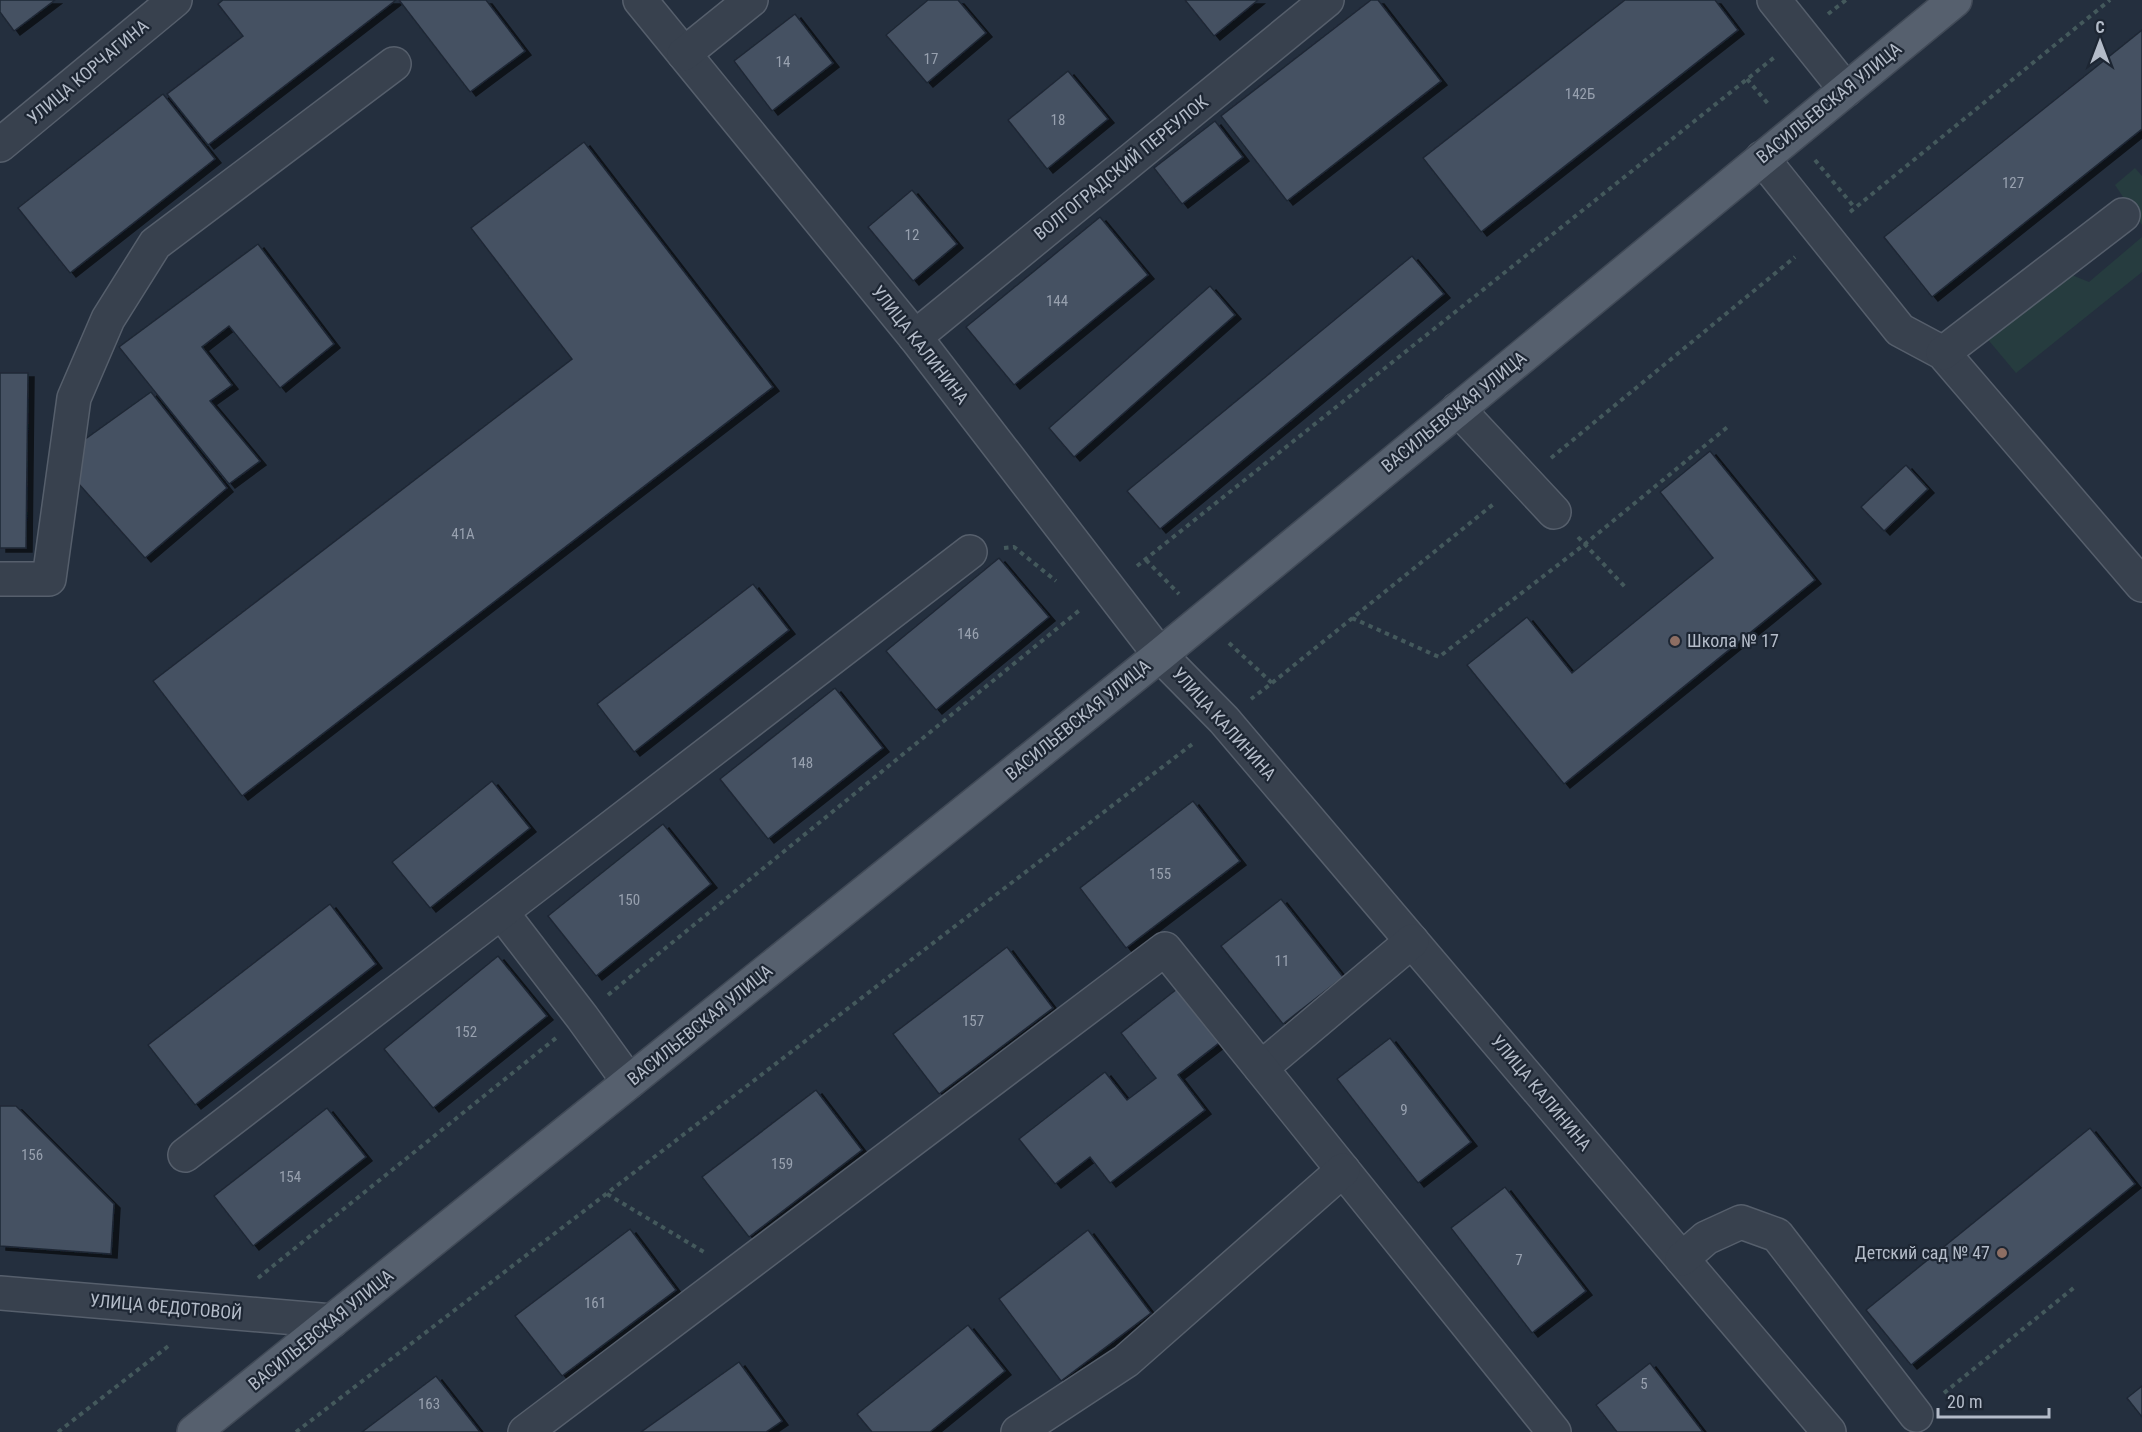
<svg xmlns="http://www.w3.org/2000/svg" width="2142" height="1432" font-family="'Roboto Condensed',sans-serif">
<style>
.grass{fill:#263c3f}
.building{fill:#455162;stroke:#1f2835;stroke-width:1.5;filter:url(#shadow)}
.lines{fill:none;stroke-linecap:round;stroke-linejoin:round}
.minor-casing{stroke:#565f6c;stroke-width:36}
.major-casing{stroke:#414a57;stroke-width:36}
.path{stroke:#44595c;stroke-width:4;stroke-dasharray:4.5 4.5;stroke-linecap:butt}
.minor{stroke:#38414e;stroke-width:33}
.major{stroke:#56606e;stroke-width:33}
.education-dot{fill:#8d6e63;stroke:#1d2633;stroke-width:2}
.labels{text-anchor:middle;stroke-width:4.5;stroke-linejoin:round;paint-order:stroke}
.number-label{font-size:15px;fill:#98a1af}
.street-label{font-size:18px;fill:#b4bcc9;stroke:#1d2633}
.poi-label{font-size:18px;fill:#b4bcc9;stroke:#1d2633;text-anchor:start}
</style>
<defs>
<filter id="shadow"><feDropShadow dx="6" dy="4" stdDeviation="0" flood-color="#0009"/></filter>
</defs>
<rect width="100%" height="100%" fill="#242f3e"/>
<g class="grass">
<path d="M 2135,168 L 2142,176 L 2142,225 L 2115,185 Z"/>
<path d="M 2142,237 L 2142,272 L 2016,373 L 1985,336 L 2067,273 L 2089,282 Z"/>
</g>
<g class="building">
<path d="M 0,0 L 55,0 L 14,31 L 0,12 Z"/>
<path d="M 223,0 L 396,0 L 208,145 L 167,94 L 243,36 L 218,4 Z"/>
<path d="M 399,0 L 486,0 L 525,51 L 470,92 Z"/>
<path d="M 928,0 L 958,0 L 986,33 L 927,83 L 886,35 Z"/>
<path d="M 1185,0 L 1258,0 L 1214,36 Z"/>
<path d="M 1371,0 L 1378,0 L 1441,81 L 1287,201 L 1221,116 Z"/>
<path d="M 1625,0 L 1715,0 L 1738,30 L 1481,232 L 1423,158 Z"/>
<path d="M 795,14 L 833,63 L 772,111 L 734,61 Z"/>
<path d="M 2142,30 L 2142,129 L 1932,297 L 1884,237 Z"/>
<path d="M 1068,71 L 1108,119 L 1047,169 L 1008,120 Z"/>
<path d="M 163,94 L 215,159 L 70,273 L 18,208 Z"/>
<path d="M 1215,121 L 1243,157 L 1182,204 L 1154,168 Z"/>
<path d="M 584,142 L 773,387 L 242,796 L 153,681 L 572,359 L 471,228 Z"/>
<path d="M 912,190 L 957,244 L 913,281 L 868,227 Z"/>
<path d="M 1100,217 L 1148,275 L 1014,385 L 966,327 Z"/>
<path d="M 258,244 L 334,344 L 280,388 L 229,326 L 202,347 L 232,385 L 210,401 L 260,461 L 229,484 L 119,347 Z"/>
<path d="M 1412,256 L 1444,294 L 1160,529 L 1127,491 Z"/>
<path d="M 1210,286 L 1235,315 L 1074,457 L 1049,428 Z"/>
<path d="M 0,373 L 28,373 L 26,548 L 0,548 Z"/>
<path d="M 151,392 L 227,488 L 145,558 L 78,483 L 84,440 Z"/>
<path d="M 1710,451 L 1815,580 L 1564,784 L 1467,665 L 1527,617 L 1572,673 L 1713,558 L 1660,492 Z"/>
<path d="M 1906,465 L 1928,489 L 1884,531 L 1861,507 Z"/>
<path d="M 999,558 L 1049,617 L 936,710 L 886,651 Z"/>
<path d="M 753,584 L 789,630 L 634,752 L 597,704 Z"/>
<path d="M 835,688 L 883,748 L 768,839 L 720,779 Z"/>
<path d="M 492,781 L 530,828 L 430,908 L 392,862 Z"/>
<path d="M 1193,801 L 1240,861 L 1126,948 L 1080,888 Z"/>
<path d="M 663,824 L 711,884 L 596,976 L 548,916 Z"/>
<path d="M 1281,899 L 1343,977 L 1283,1024 L 1221,946 Z"/>
<path d="M 330,904 L 376,964 L 195,1105 L 148,1045 Z"/>
<path d="M 1007,947 L 1053,1008 L 939,1094 L 893,1034 Z"/>
<path d="M 498,956 L 547,1016 L 433,1108 L 384,1049 Z"/>
<path d="M 1177,989 L 1219,1043 L 1178,1075 L 1205,1110 L 1110,1183 L 1090,1157 L 1055,1184 L 1019,1139 L 1105,1072 L 1127,1100 L 1156,1078 L 1121,1033 Z"/>
<path d="M 1390,1038 L 1471,1142 L 1418,1183 L 1337,1079 Z"/>
<path d="M 816,1090 L 862,1150 L 749,1237 L 702,1177 Z"/>
<path d="M 0,1106 L 16,1106 L 114,1204 L 111,1254 L 0,1246 Z"/>
<path d="M 327,1108 L 366,1157 L 253,1246 L 214,1196 Z"/>
<path d="M 2090,1128 L 2135,1184 L 1911,1365 L 1866,1310 Z"/>
<path d="M 1505,1187 L 1586,1291 L 1532,1333 L 1451,1228 Z"/>
<path d="M 630,1229 L 676,1290 L 562,1376 L 515,1316 Z"/>
<path d="M 1088,1230 L 1151,1313 L 1061,1381 L 999,1299 Z"/>
<path d="M 968,1325 L 1005,1371 L 930,1432 L 872,1432 L 857,1414 Z"/>
<path d="M 739,1362 L 782,1421 L 766,1432 L 641,1432 Z"/>
<path d="M 1650,1363 L 1703,1432 L 1617,1432 L 1596,1405 Z"/>
<path d="M 436,1376 L 480,1432 L 362,1432 Z"/>
<path d="M 2142,1386 L 2142,1417 L 2127,1398 Z"/>
</g>
<g class="lines">
<g class="minor-casing">
<g id="minor">
<path d="M 640,0 L 915,337 L 1160,655 L 1224,720 L 1829,1432"/>
<path d="M 1774,0 L 1846,90"/>
<path d="M 684,54 L 751,0"/>
<path d="M 0,145 L 175,0"/>
<path d="M 1762,158 L 1900,330 L 1943,353 L 2142,585"/>
<path d="M 915,337 L 1327,0"/>
<path d="M 1943,353 L 2123,215"/>
<path d="M 1458,409 L 1554,512"/>
<path d="M 0,579 L 49,579 L 74,398 L 108,319 L 155,244 L 394,64"/>
<path d="M 502,913 L 582,1017 L 629,1082"/>
<path d="M 1261,1068 L 1412,941"/>
<path d="M 185,1155 L 970,552"/>
<path d="M 1682,1259 L 1706,1238 L 1741,1222 L 1777,1235 L 1916,1415"/>
<path d="M 0,1293 L 332,1321"/>
<path d="M 525,1432 L 1165,949 L 1554,1432"/>
<path d="M 1018,1432 L 1126,1361 L 1343,1170"/>
</g>
</g>
<g class="major-casing">
<path id="major" d="M 194,1432 L 1160,655 L 1955,0"/>
</g>
<g class="path">
<path d="M 1828,14 L 1846,0"/>
<path d="M 1747,79 L 1770,106"/>
<path d="M 1815,160 L 1855,208"/>
<path d="M 1850,212 L 2110,0"/>
<path d="M 1551,458 L 1795,257"/>
<path d="M 1578,537 L 1626,588"/>
<path d="M 1004,548 L 1014,547 L 1056,581"/>
<path d="M 1146,560 L 1179,594"/>
<path d="M 1137,566 L 1776,56"/>
<path d="M 1352,618 L 1439,657 L 1585,544 L 1730,425"/>
<path d="M 1229,643 L 1272,683 L 1251,699"/>
<path d="M 1272,683 L 1496,502"/>
<path d="M 608,995 L 1081,609"/>
<path d="M 607,1194 L 704,1252"/>
<path d="M 258,1278 L 556,1038"/>
<path d="M 1944,1393 L 2076,1286"/>
<path d="M 58,1432 L 171,1344"/>
<path d="M 296,1432 L 1195,742"/>
</g>
<use href="#minor" class="minor"/>
<use href="#major" class="major"/>
</g>
<g class="education-dot">
<circle cx="1675" cy="641" r="6"/>
<circle cx="2002" cy="1253" r="6"/>
</g>
<g class="labels">
<g class="number-label">
<text x="931" y="64">17</text>
<text x="783" y="67">14</text>
<text x="1580" y="99">142Б</text>
<text x="1058" y="125">18</text>
<text x="2013" y="188">127</text>
<text x="912" y="240">12</text>
<text x="1057" y="306">144</text>
<text x="463" y="539">41А</text>
<text x="968" y="639">146</text>
<text x="802" y="768">148</text>
<text x="1160" y="879">155</text>
<text x="629" y="905">150</text>
<text x="1282" y="966">11</text>
<text x="973" y="1026">157</text>
<text x="466" y="1037">152</text>
<text x="1404" y="1115">9</text>
<text x="32" y="1160">156</text>
<text x="782" y="1169">159</text>
<text x="290" y="1182">154</text>
<text x="1519" y="1265">7</text>
<text x="595" y="1308">161</text>
<text x="1644" y="1389">5</text>
<text x="429" y="1409">163</text>
</g>
<g class="street-label">
<text transform="translate(88 72) rotate(-40)" y="6">УЛИЦА КОРЧАГИНА</text>
<text transform="translate(1829 103) rotate(-39)" y="6">ВАСИЛЬЕВСКАЯ УЛИЦА</text>
<text transform="translate(1121 168) rotate(-39)" y="6">ВОЛГОГРАДСКИЙ ПЕРЕУЛОК</text>
<text transform="translate(920 345) rotate(52)" y="6">УЛИЦА КАЛИНИНА</text>
<text transform="translate(1454 412) rotate(-39)" y="6">ВАСИЛЬЕВСКАЯ УЛИЦА</text>
<text transform="translate(1078 720) rotate(-39)" y="6">ВАСИЛЬЕВСКАЯ УЛИЦА</text>
<text transform="translate(1224 724) rotate(48)" y="6">УЛИЦА КАЛИНИНА</text>
<text transform="translate(700 1025) rotate(-39)" y="6">ВАСИЛЬЕВСКАЯ УЛИЦА</text>
<text transform="translate(1541 1093) rotate(50)" y="6">УЛИЦА КАЛИНИНА</text>
<text transform="translate(166 1307) rotate(5)" y="6">УЛИЦА ФЕДОТОВОЙ</text>
<text transform="translate(321 1330) rotate(-39)" y="6">ВАСИЛЬЕВСКАЯ УЛИЦА</text>
</g>
<g class="poi-label">
<text x="1687" y="647">Школа № 17</text>
<text x="1990" y="1259" text-anchor="end">Детский сад № 47</text>
</g>
</g>
<g transform="translate(2100 42)" stroke="#1d2633" stroke-width="4.5" paint-order="stroke">
<path d="M0-4.5L10 22L0 15L-10 22Z" fill="#b4bcc9"/>
<text y="-9" font-size="16" font-weight="bold" text-anchor="middle" fill="#b4bcc9">С</text>
</g>
<path d="M1938 1408v9h111v-9" fill="none" stroke="#b4bcc9" stroke-width="3"/>
<text x="1947" y="1408" font-size="18" fill="#b4bcc9" stroke="#1d2633" stroke-width="4.5" paint-order="stroke">20 m</text>
</svg>
